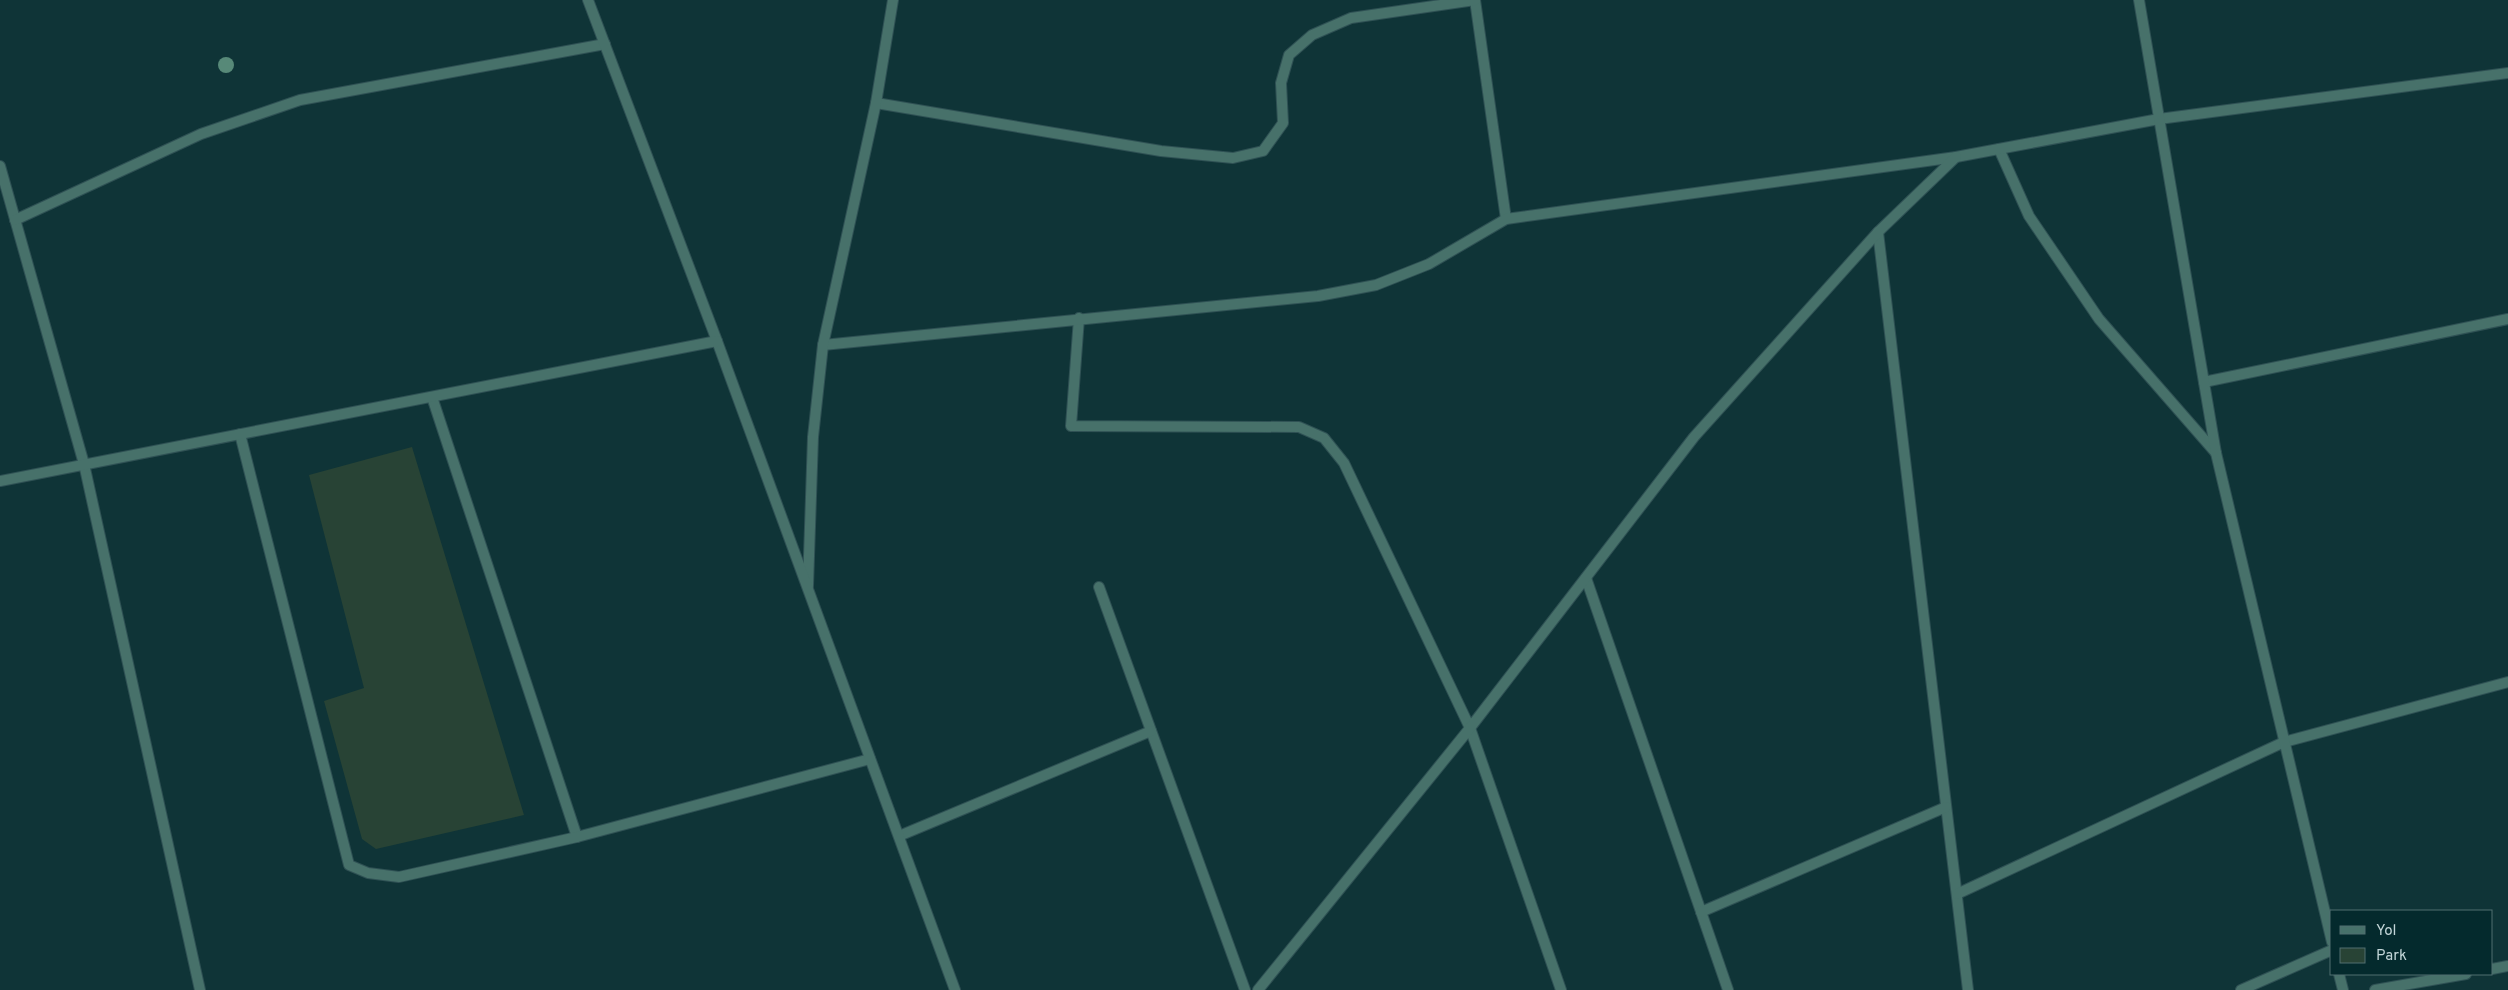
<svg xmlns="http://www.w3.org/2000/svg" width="2508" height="990" font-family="Overpass,sans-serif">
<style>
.green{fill:#284335}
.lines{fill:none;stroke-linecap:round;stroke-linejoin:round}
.minor-casing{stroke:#2f5154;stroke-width:12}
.tertiary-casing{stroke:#2f5154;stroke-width:12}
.minor{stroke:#47716a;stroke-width:10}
.tertiary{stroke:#47716a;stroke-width:10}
.tree{fill:#578978}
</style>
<rect width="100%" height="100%" fill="#0f3437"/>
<path class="green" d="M 412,447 L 524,815 L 376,849 L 362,839 L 324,701 L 364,688 L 309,475 Z"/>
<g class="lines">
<g class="minor-casing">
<g id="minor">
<path d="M 1475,0 L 1506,219"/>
<path d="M 876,103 L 1161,151 L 1233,158 L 1263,151 L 1283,123 L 1281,83 L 1289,55 L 1312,35 L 1351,18 L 1475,0"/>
<path d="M 1999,149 L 2029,216 L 2099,319 L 2216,453"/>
<path d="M 0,166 L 84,464 L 200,990"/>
<path d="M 15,220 L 201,134 L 300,100 L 605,44"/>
<path d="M 1878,232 L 1968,990"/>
<path d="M 1079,318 L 1071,426 L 1299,427 L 1324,438 L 1344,463 L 1470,728 L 1561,990"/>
<path d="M 823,345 L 1318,296 L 1376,285 L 1429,264 L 1506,219 L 1956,157 L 2159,119 L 2508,73"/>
<path d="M 2204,382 L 2508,319"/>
<path d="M 432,397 L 577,837"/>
<path d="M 240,434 L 349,865 L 368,873 L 399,877 L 577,837 L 870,759"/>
<path d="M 1586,578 L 1728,990"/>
<path d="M 808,586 L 813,437 L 823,345 L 876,103 L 893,0"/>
<path d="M 1099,587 L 1245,990"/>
<path d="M 899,836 L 1151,731"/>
<path d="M 1957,894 L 2284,742 L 2508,682"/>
<path d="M 1701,912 L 1946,807"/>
<path d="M 2492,969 L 2508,966"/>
<path d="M 1258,990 L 1470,728 L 1694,437 L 1878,232 L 1956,157"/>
<path d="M 2241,990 L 2332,950"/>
<path d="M 2375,990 L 2466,974"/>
</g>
</g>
<g class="tertiary-casing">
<g id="tertiary">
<path d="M 588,0 L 717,341 L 955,990"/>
<path d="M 2139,0 L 2216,453 L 2332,942"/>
<path d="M 0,481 L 717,341"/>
<path d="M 2339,974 L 2343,990"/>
</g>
</g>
<use href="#minor" class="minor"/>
<use href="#tertiary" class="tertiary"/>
</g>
<circle class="tree" cx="226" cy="65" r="8"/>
<rect x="2330" y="910" width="162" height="65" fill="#042a2d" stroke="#506f71"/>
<rect x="2340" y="926" width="25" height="8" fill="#47716a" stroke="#506f71"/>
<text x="2376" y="935" font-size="15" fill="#c3d6d8">Yol</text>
<rect x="2340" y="948" width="25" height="15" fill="#284335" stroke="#506f71"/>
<text x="2376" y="960" font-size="15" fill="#c3d6d8">Park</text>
</svg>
